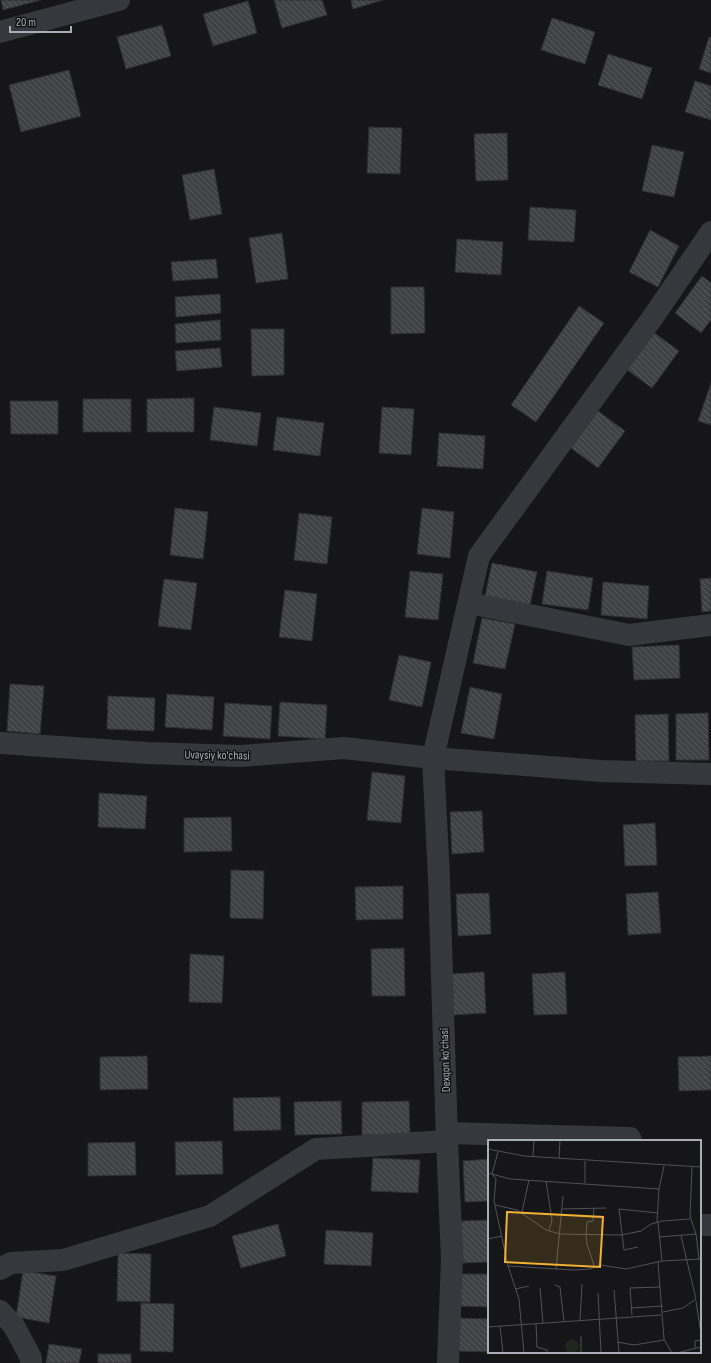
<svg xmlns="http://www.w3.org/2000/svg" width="711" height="1363" font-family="'Sofia Sans Condensed',sans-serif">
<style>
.building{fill:url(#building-back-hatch);stroke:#303034}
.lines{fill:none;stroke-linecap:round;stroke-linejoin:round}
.street{stroke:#37383d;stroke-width:22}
.labels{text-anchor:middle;stroke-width:3;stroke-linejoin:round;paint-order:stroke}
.street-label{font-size:12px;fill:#a8adb8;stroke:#111113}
.inset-road{fill:none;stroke:#505258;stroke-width:1}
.view{fill:#f2b134;fill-opacity:0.15;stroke:#f2b134;stroke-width:2}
.inset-edge{fill:none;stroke:#a8adb8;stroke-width:2}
</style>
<defs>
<pattern id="building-back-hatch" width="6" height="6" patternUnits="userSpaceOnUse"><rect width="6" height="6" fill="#404145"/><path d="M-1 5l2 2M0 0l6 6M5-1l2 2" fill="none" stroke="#595a5e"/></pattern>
</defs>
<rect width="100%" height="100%" fill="#161618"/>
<g class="building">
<path d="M 1,0 L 41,0 L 3,10 Z"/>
<path d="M 274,0 L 322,0 L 327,15 L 282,28 Z"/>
<path d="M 351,0 L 383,0 L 353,9 Z"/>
<path d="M 248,1 L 257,33 L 213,46 L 203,14 Z"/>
<path d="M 552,18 L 595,32 L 585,64 L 541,50 Z"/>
<path d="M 162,25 L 171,56 L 126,69 L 117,37 Z"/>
<path d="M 709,37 L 711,38 L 711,73 L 699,69 Z"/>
<path d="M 608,54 L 652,68 L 642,99 L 598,85 Z"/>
<path d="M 69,70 L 81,116 L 21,132 L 9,85 Z"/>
<path d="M 695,81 L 711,86 L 711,120 L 685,112 Z"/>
<path d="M 369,127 L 402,128 L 400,174 L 367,173 Z"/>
<path d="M 507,133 L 508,180 L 476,181 L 474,134 Z"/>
<path d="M 652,145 L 684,152 L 674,197 L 642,191 Z"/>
<path d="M 214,169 L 222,214 L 190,220 L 182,175 Z"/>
<path d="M 530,207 L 576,210 L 574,242 L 528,240 Z"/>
<path d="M 650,230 L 679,246 L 658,287 L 629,272 Z"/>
<path d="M 282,233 L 288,279 L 256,283 L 249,238 Z"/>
<path d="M 457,239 L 503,242 L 501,275 L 455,272 Z"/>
<path d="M 216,259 L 218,278 L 173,281 L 171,262 Z"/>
<path d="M 702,276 L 711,283 L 711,320 L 701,333 L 675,313 Z"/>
<path d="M 391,287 L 424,287 L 425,333 L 391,334 Z"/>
<path d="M 220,294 L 221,313 L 176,317 L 175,297 Z"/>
<path d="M 579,306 L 604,323 L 536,422 L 511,405 Z"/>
<path d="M 220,320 L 221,340 L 176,343 L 175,324 Z"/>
<path d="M 251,329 L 284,329 L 284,375 L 252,376 Z"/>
<path d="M 653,332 L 679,351 L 652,388 L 626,369 Z"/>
<path d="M 220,348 L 222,367 L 177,371 L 175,351 Z"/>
<path d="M 711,383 L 711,425 L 698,421 Z"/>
<path d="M 194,398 L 194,432 L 147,432 L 147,399 Z"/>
<rect x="83" y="399" width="48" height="33"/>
<path d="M 10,401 L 58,401 L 58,434 L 11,434 Z"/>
<path d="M 214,407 L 261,413 L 257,446 L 210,440 Z"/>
<path d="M 382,407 L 414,409 L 411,455 L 379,453 Z"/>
<path d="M 598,411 L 625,431 L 598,468 L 571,448 Z"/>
<path d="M 277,417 L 324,423 L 320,456 L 273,450 Z"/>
<path d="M 439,433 L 485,436 L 483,469 L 437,466 Z"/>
<path d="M 175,508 L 208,512 L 203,559 L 170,555 Z"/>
<path d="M 422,508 L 454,512 L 450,558 L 417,554 Z"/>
<path d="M 299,513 L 332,517 L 327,564 L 294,560 Z"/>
<path d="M 492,563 L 537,572 L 530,605 L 485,596 Z"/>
<path d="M 410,571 L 443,574 L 438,620 L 405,617 Z"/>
<path d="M 547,571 L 593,578 L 588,610 L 542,604 Z"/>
<path d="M 711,578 L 711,611 L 702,612 L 700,579 Z"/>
<path d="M 164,579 L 197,583 L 191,630 L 158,626 Z"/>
<path d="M 603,582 L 649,586 L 647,619 L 601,615 Z"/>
<path d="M 285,590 L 317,594 L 312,641 L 279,637 Z"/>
<path d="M 482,618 L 515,624 L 505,669 L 473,663 Z"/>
<path d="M 679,645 L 680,678 L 634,680 L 632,647 Z"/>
<path d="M 399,655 L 431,662 L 422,707 L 389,700 Z"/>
<path d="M 10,684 L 44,686 L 40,734 L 7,731 Z"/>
<path d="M 470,687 L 502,694 L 494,739 L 461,733 Z"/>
<path d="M 167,694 L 214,697 L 212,730 L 165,727 Z"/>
<path d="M 108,696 L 155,698 L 154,731 L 107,729 Z"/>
<path d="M 280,702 L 327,705 L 325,739 L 278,736 Z"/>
<path d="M 225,703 L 272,706 L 270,739 L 223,736 Z"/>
<path d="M 708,713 L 709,760 L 676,760 L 676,714 Z"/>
<path d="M 668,714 L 669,761 L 636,761 L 635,715 Z"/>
<path d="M 372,772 L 405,776 L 401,823 L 367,820 Z"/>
<path d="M 99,793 L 147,796 L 145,829 L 98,827 Z"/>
<path d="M 482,811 L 484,852 L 452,854 L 450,812 Z"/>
<path d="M 231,817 L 232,851 L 184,852 L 184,818 Z"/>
<path d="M 655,823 L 657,865 L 625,866 L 623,825 Z"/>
<path d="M 231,870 L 264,871 L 263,919 L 230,918 Z"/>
<path d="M 403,886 L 403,919 L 356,920 L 355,887 Z"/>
<path d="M 658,892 L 661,933 L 628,935 L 626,894 Z"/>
<path d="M 489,893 L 491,934 L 458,936 L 456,894 Z"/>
<path d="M 404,948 L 405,996 L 372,996 L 371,949 Z"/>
<path d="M 190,954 L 224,956 L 222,1003 L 189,1002 Z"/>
<path d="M 484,972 L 486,1013 L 453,1015 L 451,974 Z"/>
<path d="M 565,972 L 567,1014 L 534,1015 L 532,974 Z"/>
<path d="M 147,1056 L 148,1089 L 100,1090 L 100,1057 Z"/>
<path d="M 711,1056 L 711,1090 L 679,1091 L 678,1057 Z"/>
<path d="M 280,1097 L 281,1130 L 234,1131 L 233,1098 Z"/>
<path d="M 341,1101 L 342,1134 L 295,1135 L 294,1102 Z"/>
<path d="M 409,1101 L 410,1134 L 362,1135 L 362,1102 Z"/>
<path d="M 222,1141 L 223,1174 L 176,1175 L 175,1142 Z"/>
<path d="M 135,1142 L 136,1175 L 88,1176 L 88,1143 Z"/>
<path d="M 373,1158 L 420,1160 L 418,1193 L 371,1191 Z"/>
<path d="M 489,1159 L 489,1201 L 465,1202 L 463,1161 Z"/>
<path d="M 489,1220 L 489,1262 L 463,1263 L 461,1221 Z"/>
<path d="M 278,1224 L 286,1256 L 241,1268 L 232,1236 Z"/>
<path d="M 326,1230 L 373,1233 L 371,1266 L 324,1264 Z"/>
<path d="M 118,1253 L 151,1254 L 150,1302 L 117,1301 Z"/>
<path d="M 23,1271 L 56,1276 L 49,1323 L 16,1317 Z"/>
<path d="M 458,1274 L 489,1274 L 489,1307 L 457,1306 Z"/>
<path d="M 141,1303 L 174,1304 L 173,1352 L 140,1351 Z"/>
<path d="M 456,1318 L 489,1319 L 489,1352 L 455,1351 Z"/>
<path d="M 49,1344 L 82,1349 L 79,1363 L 46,1363 Z"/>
<rect x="98" y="1354" width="33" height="9"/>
</g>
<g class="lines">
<g class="street">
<path d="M 0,32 L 119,0"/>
<path d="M 469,603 L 629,635 L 711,625"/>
<path d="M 0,743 L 147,753 L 240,756 L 344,748 L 433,758 L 601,771 L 711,774"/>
<path d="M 447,1133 L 630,1138 L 631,1141"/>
<path d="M 700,1225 L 711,1225"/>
<path d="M 0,1269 L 11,1263 L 63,1260 L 210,1216 L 316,1149 L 447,1141"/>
<path d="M 0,1311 L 14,1326 L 31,1358 L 31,1363"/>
<path d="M 448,1363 L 452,1259 L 447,1141 L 439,878 L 433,758 L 479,556 L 653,317 L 711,232"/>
</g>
</g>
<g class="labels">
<g class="street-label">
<text transform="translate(217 755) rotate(1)" y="4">Uvaysiy ko'chasi</text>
<text transform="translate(445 1060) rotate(-92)" y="4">Dexqon ko'chasi</text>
</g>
</g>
<g transform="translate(488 1140)">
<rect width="213" height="213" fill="#161618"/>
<path d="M77 206a7 7 0 1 1 14 0a7 7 0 1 1-14 0Z" fill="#1e261f"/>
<path class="inset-road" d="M 0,9 L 36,16 L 213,27M 45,16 L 46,0M 71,18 L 72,0M 97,21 L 97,43M 204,27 L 202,76 L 208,94 L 211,119M 0,33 L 22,39 L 171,49M 4,34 L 8,39 L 6,61 L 20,126 L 31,159 L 36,213M 4,34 L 10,12M 58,41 L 64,80 L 61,91M 7,65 L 29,70 L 58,90 L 72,94 L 133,95 L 153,91 L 163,84 L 174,81 L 202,79M 74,69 L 118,68M 34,72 L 41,40M 169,82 L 171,49 L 176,26M 170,82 L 174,121M 98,95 L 99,104 L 107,128M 98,95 L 99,82 L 105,81 L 106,68M 171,97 L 208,94M 0,99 L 14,96M 150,107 L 136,110 L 131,69 L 170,73M 170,122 L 176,199 L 184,213M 20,126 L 86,130 L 102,129 L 112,125 L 138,129 L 174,121 L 213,119M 68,129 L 75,56M 67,145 L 72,147 L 76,182M 52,148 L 55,183M 27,149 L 41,146M 126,150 L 131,213M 110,153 L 113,213M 208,161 L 213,194M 143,168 L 175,166M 175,172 L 195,168 L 208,159 L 193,96M 144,175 L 142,148 L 172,147M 92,180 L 94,144M 48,184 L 49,207 L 59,210 L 59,213M 12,186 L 15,213M 0,187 L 173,175M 93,196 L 93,213M 129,202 L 146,205 L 176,200M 207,208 L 207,201 L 213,200M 189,213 L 213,207"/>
<path class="view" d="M 19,72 L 115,77 L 112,127 L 17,122 Z"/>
<rect width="213" height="213" class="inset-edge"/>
</g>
<path d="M10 26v6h61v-6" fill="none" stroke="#a8adb8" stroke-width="2"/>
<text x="16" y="26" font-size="12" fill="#a8adb8" stroke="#111113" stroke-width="3" paint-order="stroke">20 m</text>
</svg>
